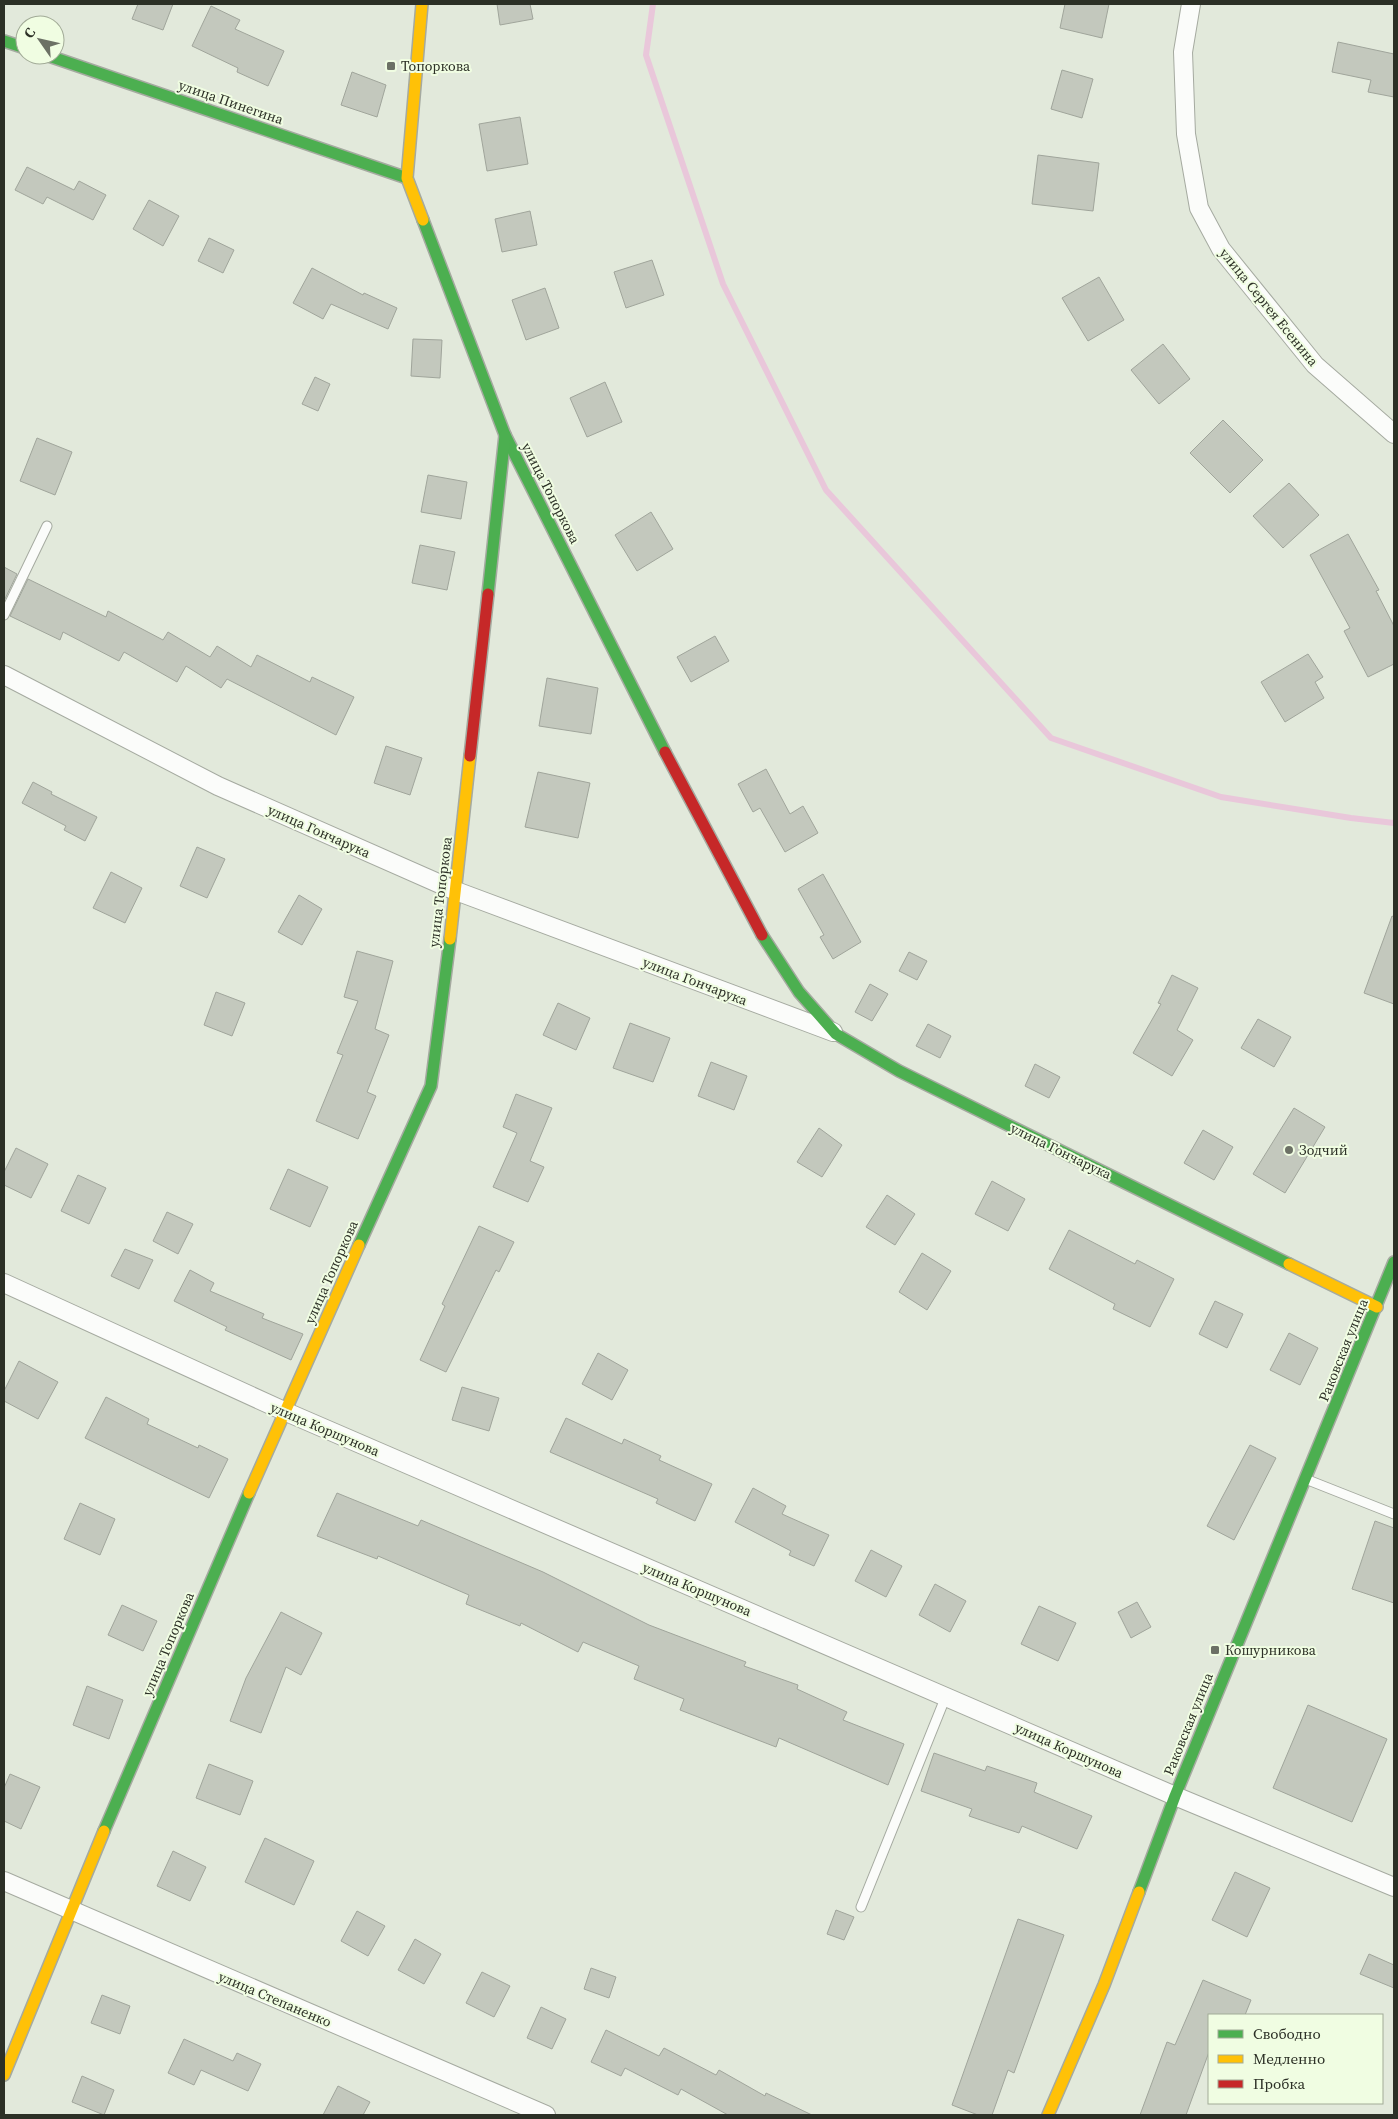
<svg xmlns="http://www.w3.org/2000/svg" width="1398" height="2119" font-family="'Source Serif 4',serif">
<style>
.lines{fill:none;stroke-linecap:round;stroke-linejoin:round}
.stream{stroke:#e9c7da;stroke-width:6}
.building{fill:#c3c8bd;stroke:#a0a59b}
.lane-casing{stroke:#a5aaa0;stroke-width:11}
.street-casing{stroke:#a5aaa0;stroke-width:20}
.fast-casing{stroke:#a5aaa0;stroke-width:14}
.slow-casing{stroke:#a5aaa0;stroke-width:14}
.jam-casing{stroke:#a5aaa0;stroke-width:14}
.lane{stroke:#fbfcfa;stroke-width:9}
.street{stroke:#fbfcfa;stroke-width:18}
.fast{stroke:#4caf50;stroke-width:11}
.slow{stroke:#ffc107;stroke-width:11}
.jam{stroke:#c62828;stroke-width:11}
.poi-dot{fill:#6c7165;stroke:#f0fde2;stroke-width:2}
.labels{text-anchor:middle;stroke-width:4;stroke-linejoin:round;paint-order:stroke}
.poi-label{font-size:14px;fill:#2c3026;stroke:#f0fde2;text-anchor:start}
.street-label{font-size:14px;fill:#2c3026;stroke:#f0fde2}
</style>
<rect width="100%" height="100%" fill="#e2e9db"/>
<g class="lines">
<path class="stream" d="M 653,4 L 646,55 L 723,284 L 826,490 L 1051,738 L 1221,797 L 1351,818 L 1394,823"/>
</g>
<g class="building">
<path d="M 138,4 L 173,4 L 163,30 L 132,19 Z"/>
<path d="M 497,4 L 530,4 L 533,19 L 500,25 Z"/>
<path d="M 1065,4 L 1109,4 L 1102,38 L 1060,28 Z"/>
<path d="M 211,6 L 240,20 L 235,29 L 284,51 L 268,86 L 237,72 L 238,68 L 192,46 Z"/>
<path d="M 1338,42 L 1394,54 L 1394,97 L 1368,92 L 1371,80 L 1332,72 Z"/>
<path d="M 1062,70 L 1093,79 L 1082,118 L 1051,109 Z"/>
<path d="M 352,72 L 386,85 L 377,117 L 341,105 Z"/>
<path d="M 520,117 L 528,164 L 487,171 L 479,124 Z"/>
<path d="M 1038,155 L 1099,163 L 1093,211 L 1032,204 Z"/>
<path d="M 27,167 L 74,190 L 79,181 L 106,195 L 93,220 L 47,197 L 43,204 L 15,190 Z"/>
<path d="M 149,200 L 179,216 L 163,246 L 133,229 Z"/>
<path d="M 530,211 L 537,245 L 502,252 L 495,219 Z"/>
<path d="M 209,238 L 234,250 L 223,273 L 198,261 Z"/>
<path d="M 652,260 L 664,295 L 626,308 L 614,272 Z"/>
<path d="M 312,268 L 363,295 L 364,293 L 397,308 L 388,329 L 331,304 L 323,319 L 293,303 Z"/>
<path d="M 1099,277 L 1124,320 L 1088,341 L 1062,298 Z"/>
<path d="M 545,288 L 559,328 L 526,340 L 512,300 Z"/>
<path d="M 413,339 L 442,340 L 440,378 L 411,376 Z"/>
<path d="M 1163,344 L 1190,379 L 1159,404 L 1131,370 Z"/>
<path d="M 315,377 L 330,384 L 318,411 L 302,404 Z"/>
<path d="M 605,382 L 622,422 L 587,437 L 570,398 Z"/>
<path d="M 1223,420 L 1263,460 L 1230,493 L 1190,453 Z"/>
<path d="M 37,438 L 72,452 L 55,495 L 20,481 Z"/>
<path d="M 428,475 L 467,482 L 461,519 L 421,512 Z"/>
<path d="M 1289,483 L 1319,515 L 1283,548 L 1253,516 Z"/>
<path d="M 651,512 L 673,549 L 637,571 L 615,535 Z"/>
<path d="M 1348,534 L 1379,590 L 1376,591 L 1394,626 L 1394,664 L 1368,677 L 1344,631 L 1350,628 L 1310,555 Z"/>
<path d="M 420,545 L 455,552 L 447,590 L 412,583 Z"/>
<path d="M 4,567 L 17,574 L 4,601 Z"/>
<path d="M 28,579 L 106,617 L 108,611 L 163,640 L 168,632 L 210,657 L 217,646 L 251,667 L 257,655 L 310,682 L 312,677 L 354,697 L 336,735 L 227,679 L 221,688 L 186,666 L 177,682 L 124,652 L 119,661 L 63,632 L 60,640 L 10,616 Z"/>
<path d="M 715,636 L 729,661 L 691,682 L 677,657 Z"/>
<path d="M 1308,654 L 1323,677 L 1315,682 L 1324,698 L 1285,722 L 1261,682 Z"/>
<path d="M 547,678 L 598,688 L 591,734 L 539,726 Z"/>
<path d="M 386,746 L 422,758 L 410,795 L 374,783 Z"/>
<path d="M 766,769 L 790,814 L 803,806 L 818,833 L 785,852 L 760,808 L 753,812 L 738,784 Z"/>
<path d="M 538,772 L 590,783 L 578,838 L 525,827 Z"/>
<path d="M 33,782 L 52,792 L 51,794 L 97,817 L 85,841 L 64,830 L 66,826 L 22,803 Z"/>
<path d="M 197,847 L 225,859 L 207,898 L 180,886 Z"/>
<path d="M 111,872 L 142,888 L 125,923 L 93,908 Z"/>
<path d="M 823,874 L 861,942 L 833,959 L 820,937 L 824,935 L 798,889 Z"/>
<path d="M 299,895 L 322,909 L 302,945 L 278,932 Z"/>
<path d="M 1392,916 L 1394,917 L 1394,1004 L 1364,993 Z"/>
<path d="M 357,951 L 393,961 L 375,1029 L 389,1035 L 367,1092 L 376,1096 L 358,1139 L 316,1121 L 343,1055 L 337,1053 L 358,1001 L 344,997 Z"/>
<path d="M 909,952 L 927,961 L 917,980 L 899,971 Z"/>
<path d="M 1172,975 L 1198,988 L 1177,1030 L 1193,1040 L 1172,1076 L 1133,1053 L 1161,1004 L 1158,1003 Z"/>
<path d="M 870,984 L 888,994 L 872,1021 L 855,1012 Z"/>
<path d="M 216,992 L 245,1003 L 232,1036 L 204,1025 Z"/>
<path d="M 558,1003 L 590,1018 L 576,1050 L 543,1035 Z"/>
<path d="M 1258,1019 L 1291,1037 L 1274,1067 L 1241,1048 Z"/>
<path d="M 630,1023 L 670,1038 L 653,1082 L 613,1068 Z"/>
<path d="M 928,1024 L 951,1036 L 940,1058 L 916,1046 Z"/>
<path d="M 711,1062 L 747,1076 L 734,1110 L 698,1096 Z"/>
<path d="M 1035,1064 L 1060,1077 L 1049,1098 L 1025,1086 Z"/>
<path d="M 516,1094 L 552,1108 L 530,1161 L 544,1167 L 528,1202 L 493,1187 L 517,1133 L 503,1127 Z"/>
<path d="M 1294,1108 L 1325,1127 L 1285,1193 L 1253,1174 Z"/>
<path d="M 819,1128 L 842,1145 L 822,1177 L 797,1162 Z"/>
<path d="M 1203,1130 L 1233,1147 L 1214,1180 L 1184,1163 Z"/>
<path d="M 16,1148 L 48,1164 L 31,1198 L 4,1185 L 4,1172 Z"/>
<path d="M 288,1169 L 328,1187 L 310,1227 L 270,1209 Z"/>
<path d="M 78,1175 L 106,1188 L 89,1224 L 61,1211 Z"/>
<path d="M 992,1181 L 1025,1199 L 1008,1231 L 975,1214 Z"/>
<path d="M 887,1195 L 915,1214 L 895,1245 L 866,1227 Z"/>
<path d="M 167,1212 L 193,1224 L 178,1254 L 153,1241 Z"/>
<path d="M 479,1226 L 514,1242 L 499,1272 L 496,1270 L 446,1372 L 420,1360 L 445,1306 L 442,1304 Z"/>
<path d="M 1069,1230 L 1135,1264 L 1137,1260 L 1174,1279 L 1150,1327 L 1113,1309 L 1115,1304 L 1049,1269 Z"/>
<path d="M 125,1249 L 153,1260 L 139,1289 L 111,1276 Z"/>
<path d="M 922,1253 L 951,1271 L 927,1310 L 899,1292 Z"/>
<path d="M 190,1270 L 214,1283 L 210,1291 L 264,1314 L 262,1318 L 303,1334 L 291,1360 L 225,1330 L 227,1327 L 174,1301 Z"/>
<path d="M 1215,1301 L 1243,1314 L 1227,1348 L 1199,1334 Z"/>
<path d="M 1289,1333 L 1318,1348 L 1300,1385 L 1270,1370 Z"/>
<path d="M 598,1353 L 628,1370 L 612,1400 L 582,1384 Z"/>
<path d="M 19,1361 L 58,1382 L 38,1419 L 4,1401 L 4,1391 Z"/>
<path d="M 462,1387 L 499,1398 L 489,1431 L 452,1420 Z"/>
<path d="M 106,1397 L 149,1419 L 147,1424 L 198,1448 L 199,1445 L 228,1459 L 209,1498 L 85,1438 Z"/>
<path d="M 566,1418 L 622,1444 L 624,1439 L 661,1456 L 659,1460 L 712,1484 L 695,1521 L 656,1503 L 658,1499 L 550,1452 Z"/>
<path d="M 1250,1445 L 1276,1458 L 1234,1540 L 1207,1526 Z"/>
<path d="M 753,1488 L 786,1506 L 782,1514 L 829,1535 L 814,1566 L 789,1555 L 791,1551 L 735,1522 Z"/>
<path d="M 337,1493 L 418,1526 L 421,1520 L 543,1572 L 649,1625 L 746,1662 L 744,1666 L 798,1685 L 797,1689 L 847,1712 L 843,1720 L 904,1744 L 888,1785 L 779,1738 L 776,1747 L 680,1710 L 684,1699 L 634,1679 L 639,1666 L 583,1642 L 578,1652 L 521,1623 L 520,1626 L 466,1604 L 469,1595 L 378,1556 L 377,1559 L 317,1536 Z"/>
<path d="M 80,1503 L 115,1519 L 100,1555 L 64,1539 Z"/>
<path d="M 1375,1521 L 1394,1528 L 1394,1603 L 1352,1589 Z"/>
<path d="M 871,1550 L 902,1566 L 886,1597 L 855,1581 Z"/>
<path d="M 935,1584 L 966,1601 L 950,1632 L 919,1615 Z"/>
<path d="M 1137,1602 L 1151,1627 L 1131,1638 L 1118,1612 Z"/>
<path d="M 122,1605 L 157,1621 L 143,1651 L 108,1635 Z"/>
<path d="M 1039,1606 L 1076,1623 L 1058,1661 L 1021,1644 Z"/>
<path d="M 281,1612 L 322,1633 L 301,1675 L 286,1667 L 261,1733 L 230,1721 L 246,1678 Z"/>
<path d="M 87,1686 L 123,1700 L 109,1739 L 73,1725 Z"/>
<path d="M 1308,1705 L 1387,1739 L 1352,1822 L 1273,1788 Z"/>
<path d="M 934,1753 L 985,1771 L 987,1766 L 1037,1783 L 1034,1792 L 1092,1816 L 1077,1849 L 1022,1826 L 1019,1833 L 969,1816 L 972,1809 L 921,1791 Z"/>
<path d="M 209,1764 L 253,1781 L 240,1815 L 196,1798 Z"/>
<path d="M 10,1774 L 40,1787 L 21,1829 L 4,1821 L 4,1788 Z"/>
<path d="M 265,1838 L 314,1861 L 294,1905 L 245,1882 Z"/>
<path d="M 173,1851 L 206,1867 L 190,1901 L 157,1886 Z"/>
<path d="M 1235,1872 L 1270,1888 L 1247,1937 L 1212,1920 Z"/>
<path d="M 836,1910 L 854,1917 L 844,1940 L 827,1934 Z"/>
<path d="M 357,1911 L 385,1926 L 368,1956 L 341,1941 Z"/>
<path d="M 1018,1919 L 1064,1935 L 1014,2073 L 1008,2070 L 992,2115 L 978,2115 L 952,2105 Z"/>
<path d="M 415,1939 L 441,1954 L 424,1984 L 398,1970 Z"/>
<path d="M 1369,1954 L 1394,1965 L 1394,1988 L 1360,1974 Z"/>
<path d="M 591,1968 L 616,1977 L 609,1998 L 584,1989 Z"/>
<path d="M 482,1972 L 510,1986 L 494,2017 L 466,2003 Z"/>
<path d="M 1203,1980 L 1251,2000 L 1245,2015 L 1209,2015 L 1209,2052 L 1186,2115 L 1140,2115 L 1167,2042 L 1175,2045 Z"/>
<path d="M 102,1995 L 130,2006 L 120,2034 L 91,2023 Z"/>
<path d="M 541,2007 L 566,2019 L 552,2049 L 527,2038 Z"/>
<path d="M 606,2030 L 659,2056 L 664,2048 L 716,2075 L 719,2070 L 765,2096 L 766,2093 L 812,2115 L 728,2115 L 681,2089 L 678,2095 L 625,2068 L 621,2076 L 591,2062 Z"/>
<path d="M 184,2039 L 233,2061 L 237,2053 L 261,2064 L 248,2091 L 201,2070 L 194,2085 L 168,2073 Z"/>
<path d="M 82,2076 L 114,2090 L 104,2115 L 72,2102 Z"/>
<path d="M 338,2086 L 370,2102 L 363,2115 L 323,2115 Z"/>
</g>
<g class="lines">
<g class="lane-casing">
<g id="lane">
<path d="M 4,615 L 47,526"/>
<path d="M 1308,1480 L 1394,1514"/>
<path d="M 861,1907 L 946,1696"/>
</g>
</g>
<g class="street-casing">
<g id="street">
<path d="M 1191,4 L 1183,52 L 1186,134 L 1199,208 L 1221,249 L 1315,365 L 1394,434"/>
<path d="M 4,675 L 218,786 L 456,891 L 833,1032"/>
<path d="M 4,1283 L 284,1411 L 1175,1796 L 1394,1887"/>
<path d="M 4,1881 L 546,2115"/>
</g>
</g>
<g class="fast-casing">
<g id="fast">
<path d="M 4,41 L 25,48"/>
<path d="M 46,55 L 407,178"/>
<path d="M 423,220 L 505,435 L 665,752"/>
<path d="M 488,594 L 505,435"/>
<path d="M 762,935 L 799,992 L 836,1034 L 899,1071 L 1289,1264"/>
<path d="M 359,1245 L 431,1086 L 450,939"/>
<path d="M 104,1831 L 249,1493"/>
<path d="M 1139,1892 L 1175,1796 L 1394,1262"/>
</g>
</g>
<g class="slow-casing">
<g id="slow">
<path d="M 422,4 L 407,178 L 423,220"/>
<path d="M 450,939 L 470,756"/>
<path d="M 1289,1264 L 1377,1307"/>
<path d="M 249,1493 L 359,1245"/>
<path d="M 4,2075 L 104,1831"/>
<path d="M 1048,2115 L 1104,1985 L 1139,1892"/>
</g>
</g>
<g class="jam-casing">
<g id="jam">
<path d="M 665,752 L 762,935"/>
<path d="M 470,756 L 488,594"/>
</g>
</g>
<use href="#lane" class="lane"/>
<use href="#street" class="street"/>
<use href="#fast" class="fast"/>
<use href="#slow" class="slow"/>
<use href="#jam" class="jam"/>
</g>
<g class="poi-dot">
<rect x="386" y="61" width="10" height="10" rx="2.5"/>
<circle cx="1289" cy="1150" r="5"/>
<rect x="1210" y="1645" width="10" height="10" rx="2.5"/>
</g>
<g class="labels">
<g class="poi-label">
<text x="401" y="71">Топоркова</text>
<text x="1299" y="1155">Зодчий</text>
<text x="1225" y="1655">Кошурникова</text>
</g>
<g class="street-label">
<text transform="translate(231 102) rotate(19)" y="5">улица Пинегина</text>
<text transform="translate(1269 307) rotate(51)" y="5">улица Сергея Есенина</text>
<text transform="translate(551 493) rotate(63)" y="5">улица Топоркова</text>
<text transform="translate(319 831) rotate(24)" y="5">улица Гончарука</text>
<text transform="translate(440 892) rotate(-83)" y="5">улица Топоркова</text>
<text transform="translate(695 981) rotate(21)" y="5">улица Гончарука</text>
<text transform="translate(1061 1151) rotate(26)" y="5">улица Гончарука</text>
<text transform="translate(331 1272) rotate(-66)" y="5">улица Топоркова</text>
<text transform="translate(1343 1350) rotate(-68)" y="5">Раковская улица</text>
<text transform="translate(325 1429) rotate(23)" y="5">улица Коршунова</text>
<text transform="translate(697 1589) rotate(23)" y="5">улица Коршунова</text>
<text transform="translate(168 1644) rotate(-67)" y="5">улица Топоркова</text>
<text transform="translate(1188 1724) rotate(-68)" y="5">Раковская улица</text>
<text transform="translate(1069 1750) rotate(24)" y="5">улица Коршунова</text>
<text transform="translate(275 1999) rotate(23)" y="5">улица Степаненко</text>
</g>
</g>
<rect width="1398" height="2119" fill="none" stroke="#2c3026" stroke-width="10"/>
<rect x="1208" y="2014" width="175" height="90" fill="#f0fde2" stroke="#a2ab97"/>
<rect x="1218" y="2030" width="25" height="8" fill="#4caf50" stroke="#a2ab97"/>
<text x="1253" y="2039" font-size="15" fill="#2c3026">Свободно</text>
<rect x="1218" y="2055" width="25" height="8" fill="#ffc107" stroke="#a2ab97"/>
<text x="1253" y="2064" font-size="15" fill="#2c3026">Медленно</text>
<rect x="1218" y="2080" width="25" height="8" fill="#c62828" stroke="#a2ab97"/>
<text x="1253" y="2089" font-size="15" fill="#2c3026">Пробка</text>
<g transform="translate(40 40) rotate(304)"><circle r="24" fill="#f0fde2" stroke="#a2ab97"/>
<path d="M0-4L9 19L0 12L-9 19Z" fill="#6c7165"/>
<text y="-8" font-size="14" font-weight="bold" text-anchor="middle" fill="#2c3026">С</text>
</g>
</svg>
